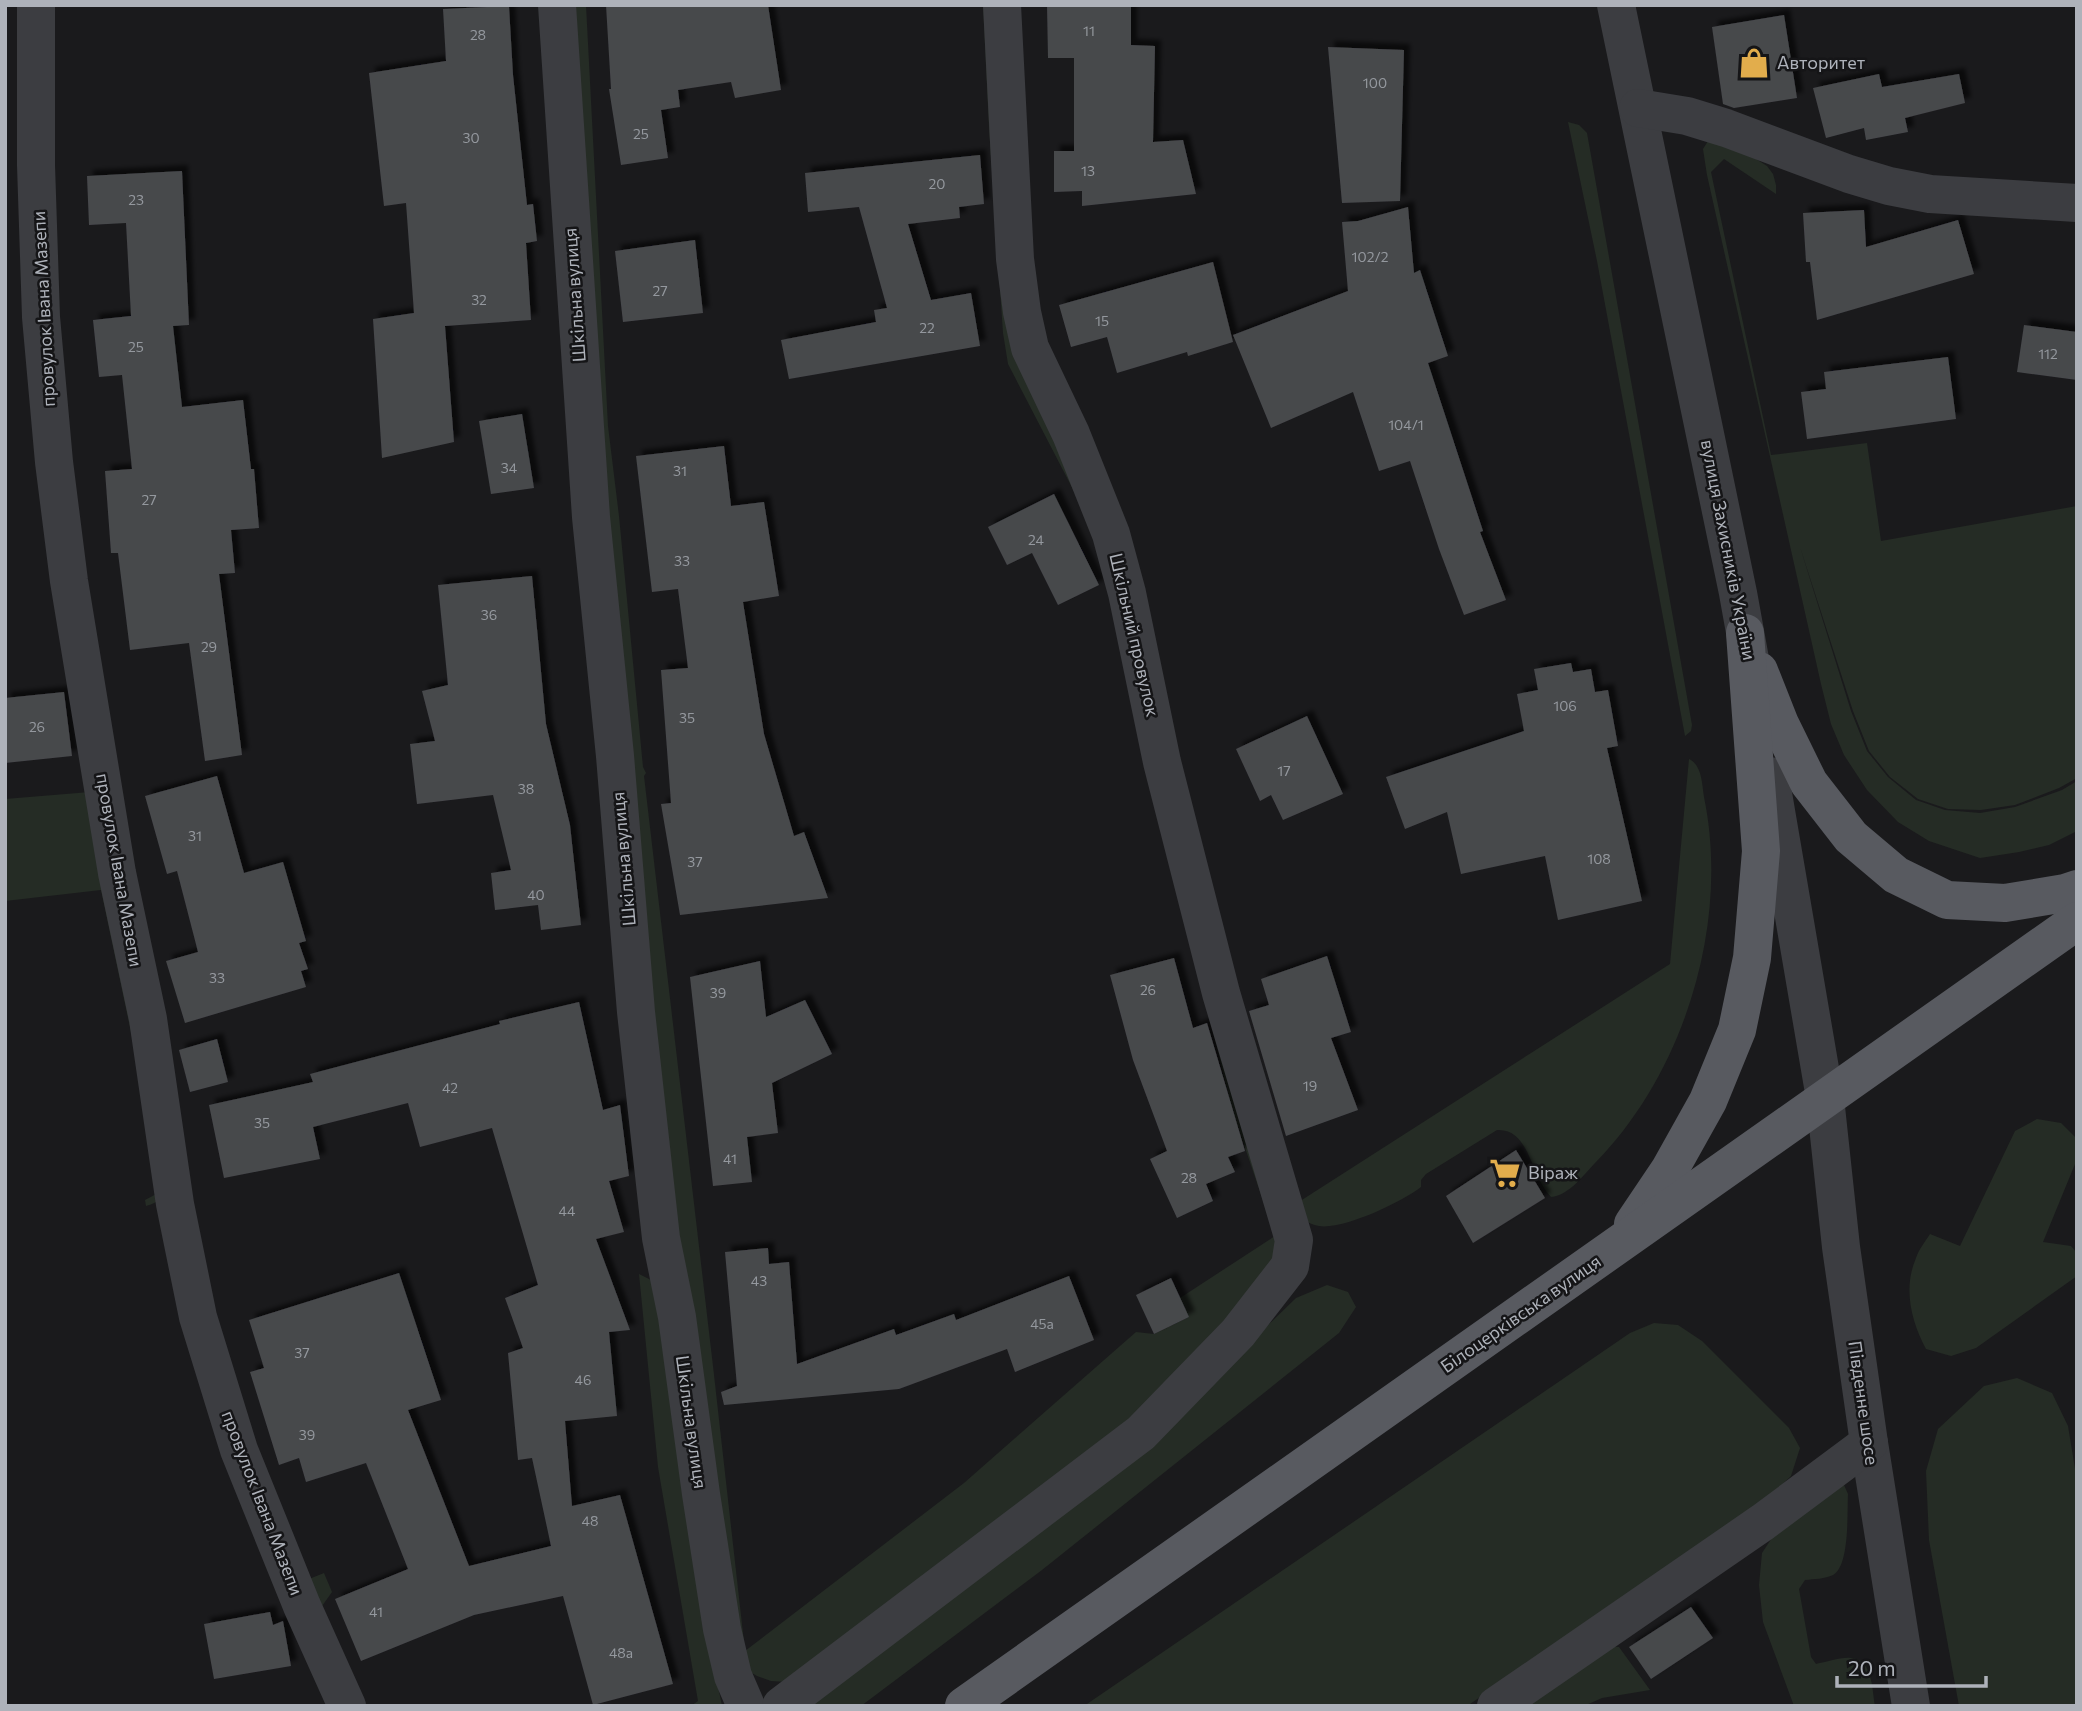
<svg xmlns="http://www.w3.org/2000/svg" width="2082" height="1711" font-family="Commissioner,sans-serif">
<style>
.green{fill:#252c25}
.building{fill:#47484c;filter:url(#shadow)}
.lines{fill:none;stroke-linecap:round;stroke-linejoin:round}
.minor{stroke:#3c3d41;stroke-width:38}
.major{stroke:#585a60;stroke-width:38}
.labels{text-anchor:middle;stroke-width:5;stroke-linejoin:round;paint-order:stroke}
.number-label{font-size:14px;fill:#94989e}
.poi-label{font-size:18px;fill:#aeb2ba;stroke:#151517;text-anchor:start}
.street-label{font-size:18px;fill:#aeb2ba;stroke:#151517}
</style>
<defs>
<filter id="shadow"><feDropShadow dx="6" dy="-6" stdDeviation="2" flood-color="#0009"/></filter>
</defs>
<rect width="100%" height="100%" fill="#1a1a1c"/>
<g class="green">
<path d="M 571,5 L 586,5 L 608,426 L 619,516 L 643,767 L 646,773 L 644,776 L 713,1366 L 745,1651 L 964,1483 L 1136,1332 L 1154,1334 L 1189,1317 L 1180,1298 L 1275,1236 L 1232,1109 L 1184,913 L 1106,574 L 1092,532 L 1078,499 L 1008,364 L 1003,333 L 989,128 L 983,5 L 991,5 L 1006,246 L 1014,339 L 1023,361 L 1071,459 L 1101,530 L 1207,987 L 1237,1107 L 1277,1224 L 1280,1241 L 1276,1258 L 1259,1289 L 1231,1324 L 1174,1383 L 1103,1445 L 868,1623 L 804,1674 L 787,1682 L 771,1681 L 757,1676 L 745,1669 L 737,1654 L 725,1607 L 696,1351 L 677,1233 L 651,999 L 642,866 L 625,724 L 589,292 Z"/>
<path d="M 1024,117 L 1034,296 L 1051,357 L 1085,434 L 1146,599 L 1165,723 L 1294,1205 L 1670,964 L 1689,759 C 1702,765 1702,784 1704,797 C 1730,922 1685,1071 1596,1162 C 1583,1175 1570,1195 1551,1197 C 1530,1176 1530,1128 1497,1130 L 1426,1174 L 1421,1180 L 1421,1187 C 1402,1202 1343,1230 1319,1226 C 1307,1224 1298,1216 1291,1208 L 1245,1051 L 1211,924 L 1165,734 L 1141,607 L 1109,507 L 1079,433 L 1050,369 L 1029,291 L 1022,125 Z"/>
<path d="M 1568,122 L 1579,125 L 1587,133 L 1692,725 L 1691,731 L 1685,736 L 1597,261 Z"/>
<path d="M 1708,141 L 1734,145 L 1767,166 L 1773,174 L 1776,185 L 1776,194 L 1724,159 L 1711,172 L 1771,455 L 1867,443 L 1881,541 L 2077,506 L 2077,778 L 2059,788 L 2015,805 L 1981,810 L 1948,809 L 1918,799 L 1890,777 L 1869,751 L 1853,711 L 1800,547 L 1851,711 L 1867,751 L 1888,777 L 1916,800 L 1945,810 L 1980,813 L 2015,807 L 2062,790 L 2077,781 L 2077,831 L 2049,845 L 2019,852 L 1980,858 L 1929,841 L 1898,822 L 1867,790 L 1844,755 L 1831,724 L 1821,684 L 1707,175 L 1703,149 Z"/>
<path d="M 90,792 L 99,871 L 105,876 L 110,890 L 129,980 L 163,1184 C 164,1197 159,1203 146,1206 L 145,1200 L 160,1192 L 143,1089 L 101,890 L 5,901 L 5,799 Z"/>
<path d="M 2037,1119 L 2061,1123 L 2077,1139 L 2077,1157 L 2075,1164 L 2043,1242 L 2071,1246 L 2077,1253 L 2077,1276 L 1976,1348 L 1951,1356 L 1926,1349 C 1911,1321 1903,1288 1916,1258 C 1919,1249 1925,1242 1930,1234 L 1960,1246 L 2015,1131 Z"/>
<path d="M 639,1274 L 651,1280 L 661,1296 L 706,1628 L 722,1706 L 691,1706 L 698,1701 L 658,1467 Z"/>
<path d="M 1327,1285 L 1348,1292 L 1356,1307 L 1339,1333 L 1042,1570 L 861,1706 L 807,1706 L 1264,1329 L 1296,1298 Z"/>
<path d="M 1654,1323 L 1678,1325 L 1702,1341 L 1789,1428 L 1800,1448 L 1791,1476 L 1758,1508 L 1467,1706 L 1084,1706 L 1630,1333 Z"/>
<path d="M 2017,1378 L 2052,1393 L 2068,1426 L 2077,1481 L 2077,1706 L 1959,1706 L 1929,1540 L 1926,1471 L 1938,1429 L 1984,1386 Z"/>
<path d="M 1844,1485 L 1848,1494 C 1847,1512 1850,1566 1833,1575 C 1825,1579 1814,1579 1805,1580 L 1799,1589 L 1811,1657 L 1816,1664 C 1827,1662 1840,1657 1851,1658 C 1873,1659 1872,1690 1875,1706 L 1794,1706 L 1763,1622 L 1759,1585 L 1762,1553 L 1787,1515 Z"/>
<path d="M 324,1573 L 332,1592 L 322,1606 L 367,1706 L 360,1706 L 309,1579 Z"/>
<path d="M 1607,1646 L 1619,1647 L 1650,1690 L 1602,1698 L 1584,1706 L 1518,1706 Z"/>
</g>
<g class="building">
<path d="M 606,5 L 768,5 L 781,90 L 735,98 L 731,82 L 678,90 L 680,107 L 661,110 L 668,158 L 621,165 L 609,89 L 611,89 Z"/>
<path d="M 1047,5 L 1131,5 L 1131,45 L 1155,46 L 1153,142 L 1183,140 L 1196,194 L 1082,206 L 1082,191 L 1054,192 L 1054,151 L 1074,151 L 1074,58 L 1048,58 Z"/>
<path d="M 509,6 L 513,75 L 527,205 L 533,204 L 537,241 L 526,243 L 531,320 L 445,326 L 454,442 L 382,458 L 373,319 L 414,313 L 406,203 L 384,206 L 369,73 L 446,61 L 443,9 Z"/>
<path d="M 1784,15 L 1797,98 L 1734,108 L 1723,104 L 1712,27 Z"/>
<path d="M 1328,47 L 1404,50 L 1400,201 L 1342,203 Z"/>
<path d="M 1879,74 L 1882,87 L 1959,74 L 1965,103 L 1905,118 L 1908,132 L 1866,140 L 1864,128 L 1826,138 L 1813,88 Z"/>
<path d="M 980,155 L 984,204 L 959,207 L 960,218 L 908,224 L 931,300 L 971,293 L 980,346 L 789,379 L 781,340 L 876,322 L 874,310 L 887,308 L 859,207 L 808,212 L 805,173 Z"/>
<path d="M 182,171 L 189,325 L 173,326 L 182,407 L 243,400 L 251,469 L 254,469 L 259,528 L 231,530 L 235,573 L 219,574 L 242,755 L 205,761 L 189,643 L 130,650 L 118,553 L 111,553 L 105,471 L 132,469 L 122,375 L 99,377 L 93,320 L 131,316 L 126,223 L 89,225 L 87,176 Z"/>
<path d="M 1408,207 L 1414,273 L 1420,270 L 1448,356 L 1428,363 L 1483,531 L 1480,532 L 1506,600 L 1464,615 L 1439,549 L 1410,461 L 1379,471 L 1353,392 L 1271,428 L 1233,335 L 1348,291 L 1342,222 L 1358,221 Z"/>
<path d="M 1864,210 L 1866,247 L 1958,220 L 1974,274 L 1817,320 L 1810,262 L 1806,262 L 1803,213 Z"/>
<path d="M 695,240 L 703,313 L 623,322 L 615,251 Z"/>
<path d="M 1213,262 L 1233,342 L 1188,356 L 1187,352 L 1117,373 L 1107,337 L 1071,347 L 1059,305 Z"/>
<path d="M 2024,325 L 2077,332 L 2077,380 L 2017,372 Z"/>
<path d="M 1948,357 L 1956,419 L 1807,439 L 1801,392 L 1826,389 L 1824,372 Z"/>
<path d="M 522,414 L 534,488 L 491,494 L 479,421 Z"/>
<path d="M 724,446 L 731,506 L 764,502 L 779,596 L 743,602 L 764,734 L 794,836 L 804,832 L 828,898 L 680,915 L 661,804 L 671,803 L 661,670 L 688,668 L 678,589 L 652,592 L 636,456 Z"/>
<path d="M 1054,494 L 1099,585 L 1058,605 L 1032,553 L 1007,565 L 988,527 Z"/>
<path d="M 532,576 L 546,724 L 570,825 L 581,925 L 541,930 L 538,905 L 495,910 L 491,873 L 511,870 L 493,795 L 417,804 L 410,744 L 435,741 L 422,691 L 448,685 L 438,585 Z"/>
<path d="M 1571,663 L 1573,672 L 1591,669 L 1595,692 L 1608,690 L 1618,746 L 1607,748 L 1642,901 L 1558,920 L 1545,856 L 1461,874 L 1447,812 L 1405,829 L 1386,777 L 1524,731 L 1517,694 L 1538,690 L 1534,669 Z"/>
<path d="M 64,692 L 72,756 L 5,763 L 5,698 Z"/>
<path d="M 1307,716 L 1343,794 L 1283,820 L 1271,795 L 1260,801 L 1236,749 Z"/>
<path d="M 217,776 L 244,873 L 283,862 L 306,941 L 299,943 L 308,969 L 301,971 L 306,987 L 185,1023 L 166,961 L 198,952 L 177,871 L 167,874 L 145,796 Z"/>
<path d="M 1327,956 L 1351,1032 L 1331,1038 L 1358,1110 L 1286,1136 L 1249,1011 L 1269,1005 L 1261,979 Z"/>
<path d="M 1174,958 L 1193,1028 L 1207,1023 L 1245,1151 L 1228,1157 L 1235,1172 L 1206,1184 L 1213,1201 L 1177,1218 L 1150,1159 L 1167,1151 L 1133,1060 L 1110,975 Z"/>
<path d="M 760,961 L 766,1017 L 805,1000 L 832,1054 L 772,1083 L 778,1133 L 747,1137 L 752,1182 L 713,1186 L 690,977 Z"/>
<path d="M 579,1002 L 603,1110 L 620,1105 L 629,1176 L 609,1181 L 624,1232 L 596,1239 L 630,1330 L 609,1332 L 617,1416 L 565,1421 L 572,1506 L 620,1495 L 673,1684 L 593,1705 L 563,1596 L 474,1615 L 361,1661 L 335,1599 L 408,1569 L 366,1463 L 306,1482 L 299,1458 L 279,1465 L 250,1372 L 264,1368 L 249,1320 L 399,1273 L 441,1400 L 408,1410 L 469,1566 L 551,1546 L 532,1458 L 518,1460 L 508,1353 L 523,1348 L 505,1298 L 538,1285 L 492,1128 L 420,1147 L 408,1103 L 313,1127 L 320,1159 L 224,1178 L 209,1105 L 313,1082 L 310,1074 L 500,1024 L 499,1021 Z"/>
<path d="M 217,1039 L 228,1082 L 190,1092 L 179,1050 Z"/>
<path d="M 1516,1150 L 1545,1198 L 1473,1243 L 1446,1196 Z"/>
<path d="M 768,1248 L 769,1264 L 789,1262 L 797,1364 L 894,1329 L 896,1335 L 954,1314 L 956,1320 L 1069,1276 L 1094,1340 L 1015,1372 L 1007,1349 L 899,1389 L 724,1405 L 721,1392 L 737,1386 L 725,1252 Z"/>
<path d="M 1171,1278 L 1189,1317 L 1154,1334 L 1136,1295 Z"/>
<path d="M 1691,1607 L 1713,1638 L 1651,1679 L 1629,1647 Z"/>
<path d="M 270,1612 L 273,1625 L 283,1621 L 291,1666 L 214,1679 L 204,1624 Z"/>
</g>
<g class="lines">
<g class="minor">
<path d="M 36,5 L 36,165 L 41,317 L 54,462 L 69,581 L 117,873 L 148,1019 L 175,1204 L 198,1317 L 239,1450 L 302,1606 L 347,1706"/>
<path d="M 557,5 L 591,517 L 615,756 L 636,1012 L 661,1238 L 677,1317 L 701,1494 L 722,1629 L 733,1676 L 746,1706"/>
<path d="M 1616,5 L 1738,593 L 1751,665"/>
<path d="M 1638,108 L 1687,116 L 1726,128 L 1849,174 L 1889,186 L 1930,194 L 2077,203"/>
<path d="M 1770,776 L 1825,1098 L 1841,1247 L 1869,1443 L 1911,1706"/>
<path d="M 781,1706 L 1141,1433 L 1238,1333 L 1290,1266 L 1294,1240 L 1221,993 L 1162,762 L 1127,593 L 1111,534 L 1071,434 L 1030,348 L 1022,312 L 1015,259 L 1002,5"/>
<path d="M 1496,1706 L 1763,1522 L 1869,1443"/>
</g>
<g class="major">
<path d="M 1759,671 L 1780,724 L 1809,783 L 1851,837 L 1896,875 L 1947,900 L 2005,903 L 2065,893 L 2077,889"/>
<path d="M 1633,1224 L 1670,1169 L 1708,1101 L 1737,1030 L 1752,958 L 1761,851 L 1745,633"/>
<path d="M 964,1706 L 2077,921"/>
</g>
</g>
<defs>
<g id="shop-bare" transform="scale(2.415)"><path d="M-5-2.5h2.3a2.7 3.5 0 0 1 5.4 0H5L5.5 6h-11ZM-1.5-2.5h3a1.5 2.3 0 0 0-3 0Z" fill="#e2ad4c" stroke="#151517" stroke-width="2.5" paint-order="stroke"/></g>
<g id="supermarket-bare" transform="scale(2.415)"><path d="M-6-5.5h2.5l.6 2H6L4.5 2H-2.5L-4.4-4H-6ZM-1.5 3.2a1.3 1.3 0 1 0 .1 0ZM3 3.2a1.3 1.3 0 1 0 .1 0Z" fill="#e2ad4c" stroke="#151517" stroke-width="2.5" paint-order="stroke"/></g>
</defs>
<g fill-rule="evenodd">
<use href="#shop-bare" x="1754" y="63"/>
<use href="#supermarket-bare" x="1505" y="1173"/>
</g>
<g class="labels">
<g class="number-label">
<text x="1089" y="36">11</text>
<text x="478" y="40">28</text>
<text x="1375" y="88">100</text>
<text x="641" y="139">25</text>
<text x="471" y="143">30</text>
<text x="1088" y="176">13</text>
<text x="937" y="189">20</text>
<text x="136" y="205">23</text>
<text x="1370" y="262">102/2</text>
<text x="660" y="296">27</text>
<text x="479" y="305">32</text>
<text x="1102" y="326">15</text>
<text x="927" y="333">22</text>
<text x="136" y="352">25</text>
<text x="2048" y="359">112</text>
<text x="1406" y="430">104/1</text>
<text x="509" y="473">34</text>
<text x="680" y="476">31</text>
<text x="149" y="505">27</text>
<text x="1036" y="545">24</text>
<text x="682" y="566">33</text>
<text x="489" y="620">36</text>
<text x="209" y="652">29</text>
<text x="1565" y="711">106</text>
<text x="687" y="723">35</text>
<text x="37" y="732">26</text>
<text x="1284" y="776">17</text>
<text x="526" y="794">38</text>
<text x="195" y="841">31</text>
<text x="1599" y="864">108</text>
<text x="695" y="867">37</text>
<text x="536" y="900">40</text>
<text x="217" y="983">33</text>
<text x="1148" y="995">26</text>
<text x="718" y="998">39</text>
<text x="1310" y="1091">19</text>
<text x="450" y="1093">42</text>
<text x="262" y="1128">35</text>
<text x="730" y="1164">41</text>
<text x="1189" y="1183">28</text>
<text x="567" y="1216">44</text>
<text x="759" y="1286">43</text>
<text x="1042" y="1329">45а</text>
<text x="302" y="1358">37</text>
<text x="583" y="1385">46</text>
<text x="307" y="1440">39</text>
<text x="590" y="1526">48</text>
<text x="376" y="1617">41</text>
<text x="621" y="1658">48а</text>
</g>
<g class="poi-label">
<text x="1777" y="69">Авторитет</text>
<text x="1528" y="1179">Віраж</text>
</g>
<g class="street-label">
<text transform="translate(575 295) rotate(-94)" y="6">Шкільна вулиця</text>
<text transform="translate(44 309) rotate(-93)" y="6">провулок Івана Мазепи</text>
<text transform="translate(1728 550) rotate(79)" y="6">вулиця Захисників України</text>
<text transform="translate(1134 635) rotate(77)" y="6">Шкільний провулок</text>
<text transform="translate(624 859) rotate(-95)" y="6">Шкільна вулиця</text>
<text transform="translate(119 870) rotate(80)" y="6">провулок Івана Мазепи</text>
<text transform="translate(1521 1314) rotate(-35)" y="6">Білоцерківська вулиця</text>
<text transform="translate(1863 1403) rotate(82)" y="6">Південне шосе</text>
<text transform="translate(691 1422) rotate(82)" y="6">Шкільна вулиця</text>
<text transform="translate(262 1503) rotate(69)" y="6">провулок Івана Мазепи</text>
</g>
</g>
<rect width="2082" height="1711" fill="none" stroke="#aeb2ba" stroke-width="14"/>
<path d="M1837 1676v10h149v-10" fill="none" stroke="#aeb2ba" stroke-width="3.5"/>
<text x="1848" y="1676" font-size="21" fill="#aeb2ba" stroke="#151517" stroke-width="5" paint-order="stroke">20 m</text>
</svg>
